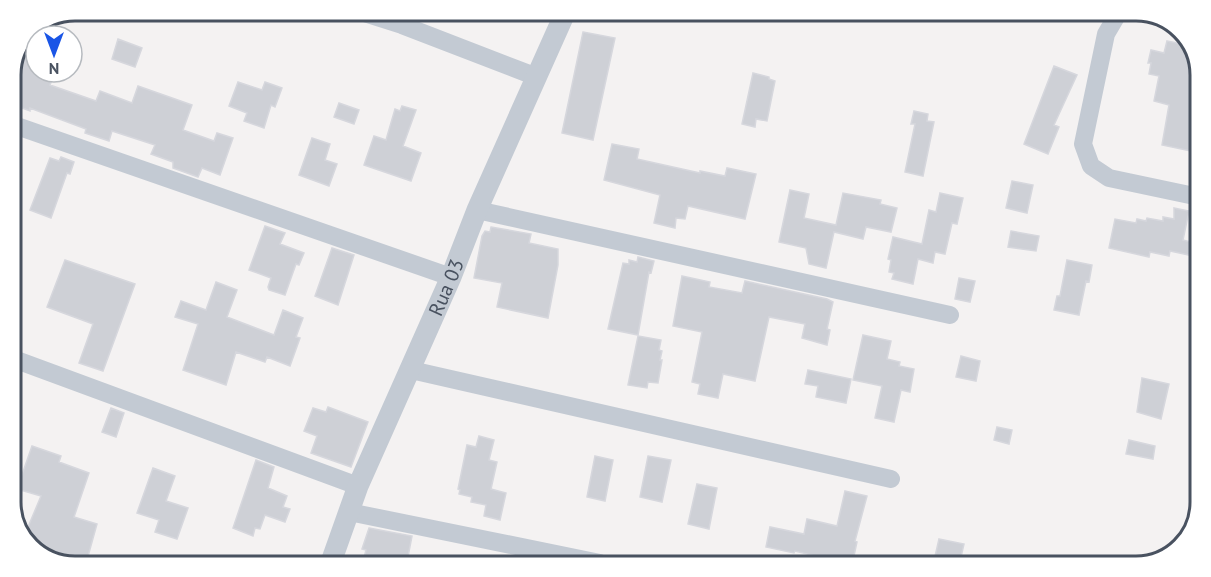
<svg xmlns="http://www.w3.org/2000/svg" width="1211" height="577" font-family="'PT Sans',sans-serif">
	<rect width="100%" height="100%" fill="#f4f2f2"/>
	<!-- building -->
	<path fill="#ced0d6" stroke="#d6d7dd" stroke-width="1.5" d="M583,32L615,38L593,140L562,133Z
		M118,39L142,48L135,67L112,59Z
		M1167,41L1192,46L1200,71L1199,150H1196V152L1162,145L1169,105L1154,101L1159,76L1149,74L1151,63H1148L1151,50L1164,53Z
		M24,57L36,61V72H55L50,85L96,101L100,91L132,103L138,86L192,105L183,130L214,141L217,133L233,138L220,175L202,168L198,177L173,168V162L151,154L155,145L112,131L109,141L85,133L86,129L30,108V111L11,104V71L14,64L21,66Z
		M1054,66L1077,75L1054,125L1059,127L1048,154L1024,144Z
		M753,73L769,77V79L775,81L767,121L756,119L755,127L742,124Z
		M238,82L262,90L265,82L282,88L275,107L271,105L264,128L244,121L247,113L229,106Z
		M339,103L359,110L354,124L334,117Z
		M402,106L416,110L403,146L421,153L411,181L364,165L374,136L386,140L395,109L400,111Z
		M914,111L928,114L927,121L934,122L923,176L905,172L915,124H911Z
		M312,138L330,144L325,160L337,164L329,186L299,175Z
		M612,144L639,149L637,159L700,173V171L725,176L727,168L756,174L745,219L688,206L685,219L676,218L675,228L654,223L660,195L604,180Z
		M61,157L74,162L70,174L67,173L51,218L30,210L50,158L59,161Z
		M1012,181L1033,185L1027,213L1006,208Z
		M790,190L809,194L804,218L836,225L843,193L881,200L880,204L897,208L891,232L866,227L863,239L834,232L826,268L809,264L806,248L779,242Z
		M940,193L963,198L957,224L952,223L945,254L935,252L933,263L918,259L913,284L892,279L894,273L889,272L891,260L888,259L893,237L922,244L929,210L936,212Z
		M1174,208L1189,211L1183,240L1198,244V257L1170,251L1169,256L1150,252L1149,257L1109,248L1115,219L1136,223L1137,219L1146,221L1147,218L1163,221V217L1174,219Z
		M265,226L285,233L280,244L304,253L299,265L296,264L285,295L269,290L268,287L271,278L249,270Z
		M491,227L531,234L529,243L558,249V265L548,318L497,307L502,283L474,278L482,236L485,231L490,232Z
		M1011,231L1039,236L1036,251L1008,247Z
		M332,248L354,255L338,305L315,296Z
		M638,257L654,261L651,273L649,272L638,335L608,329L623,263L629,264V260L637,262Z
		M65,260L135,284L103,371L79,363L93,324L47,307Z
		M1067,260L1092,265L1089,282L1086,281L1079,315L1054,310L1057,296H1060Z
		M682,276L710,282L709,287L742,293L745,281L827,299L833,302L827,329L830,330L827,345L802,338L805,324L769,317L755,381L723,374L718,398L698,394L700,384L692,382L702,332L673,326Z
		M959,278L975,281L970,302L955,299Z
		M216,282L237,290L227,317L274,335L283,310L303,318L296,337L300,338L290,366L267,357L265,362L236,352L226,385L183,370L198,324L175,317L181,301L206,310Z
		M863,335L891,341L887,359L900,362L899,366L914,369L910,392L901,390L894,422L875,418L882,386L853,380Z
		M638,336L661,340L659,350L662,351L660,360H662L658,383L648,382L647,388L628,385Z
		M961,356L980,361L976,381L956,377Z
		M808,370L851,379L846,403L816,397L818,386L805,384Z
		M1142,378L1169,384L1161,419L1137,412Z
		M328,407L368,422L351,467L311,453L317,436L304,431L313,408L326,412Z
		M111,408L124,413L116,437L102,432Z
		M997,427L1012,430L1009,444L994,440Z
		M479,436L494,440L489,460L497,462L491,489L506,493L500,520L484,516L486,505L471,502L472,497L459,494L460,490L458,489L467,445L476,447Z
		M1129,440L1155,446L1153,459L1126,454Z
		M32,446L61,456L59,462L89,473L74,517L97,524L87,560H79L46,551L44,558L23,539L41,496L17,489Z
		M595,456L613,460L605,501L587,497Z
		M648,456L671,460L662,502L640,497Z
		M256,460L274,467L268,488L287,496L283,507L290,509L285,522L265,515L260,529L255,528L253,536L233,528Z
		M153,468L175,476L166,501L188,508L177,539L155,532L159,520L137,513Z
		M697,484L717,488L709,529L688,524Z
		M845,491L867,496L855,541L857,542L852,565L795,551L794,553L766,547L770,527L804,534L807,519L837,526Z
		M369,528L412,536L407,562H363L366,550L362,549Z
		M939,539L964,544L961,557H958L956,565H933Z"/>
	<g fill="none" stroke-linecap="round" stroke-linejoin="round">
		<!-- minor -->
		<path stroke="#c3cad3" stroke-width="18" d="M361,12L402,25L537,77
			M1116,17L1106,34L1083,144L1091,166L1109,178L1199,197
			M1160,17L1166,18
			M11,124L451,277
			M477,210L950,315
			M11,358L358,486
			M411,370L891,479
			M349,512L600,563"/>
		<!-- tertiary -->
		<path stroke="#c3cad3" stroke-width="21" id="s1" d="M331,562L358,486L451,277L477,210L565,13"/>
	</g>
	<g text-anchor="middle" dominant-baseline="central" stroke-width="6" stroke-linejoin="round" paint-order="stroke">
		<!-- street labels -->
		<g font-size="20" fill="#495260" stroke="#fff">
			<text stroke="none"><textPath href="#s1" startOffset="298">Rua 03</textPath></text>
		</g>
	</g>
	<!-- crop -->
	<path d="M0 0H1211V577H0ZM75 21H1136A54 54 0 0 1 1190 75V502A54 54 0 0 1 1136 556H75A54 54 0 0 1 21 502V75A54 54 0 0 1 75 21Z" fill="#fff" fill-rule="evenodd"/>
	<path fill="none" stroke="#495260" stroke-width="3" d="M75 21H1136A54 54 0 0 1 1190 75V502A54 54 0 0 1 1136 556H75A54 54 0 0 1 21 502V75A54 54 0 0 1 75 21Z"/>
	<!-- north arrow -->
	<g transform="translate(54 54) rotate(180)"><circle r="28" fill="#ffffff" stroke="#b6babf" stroke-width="1.5"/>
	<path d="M0-4.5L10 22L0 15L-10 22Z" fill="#1a55e6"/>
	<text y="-9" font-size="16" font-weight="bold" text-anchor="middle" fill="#495260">N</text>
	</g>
</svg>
